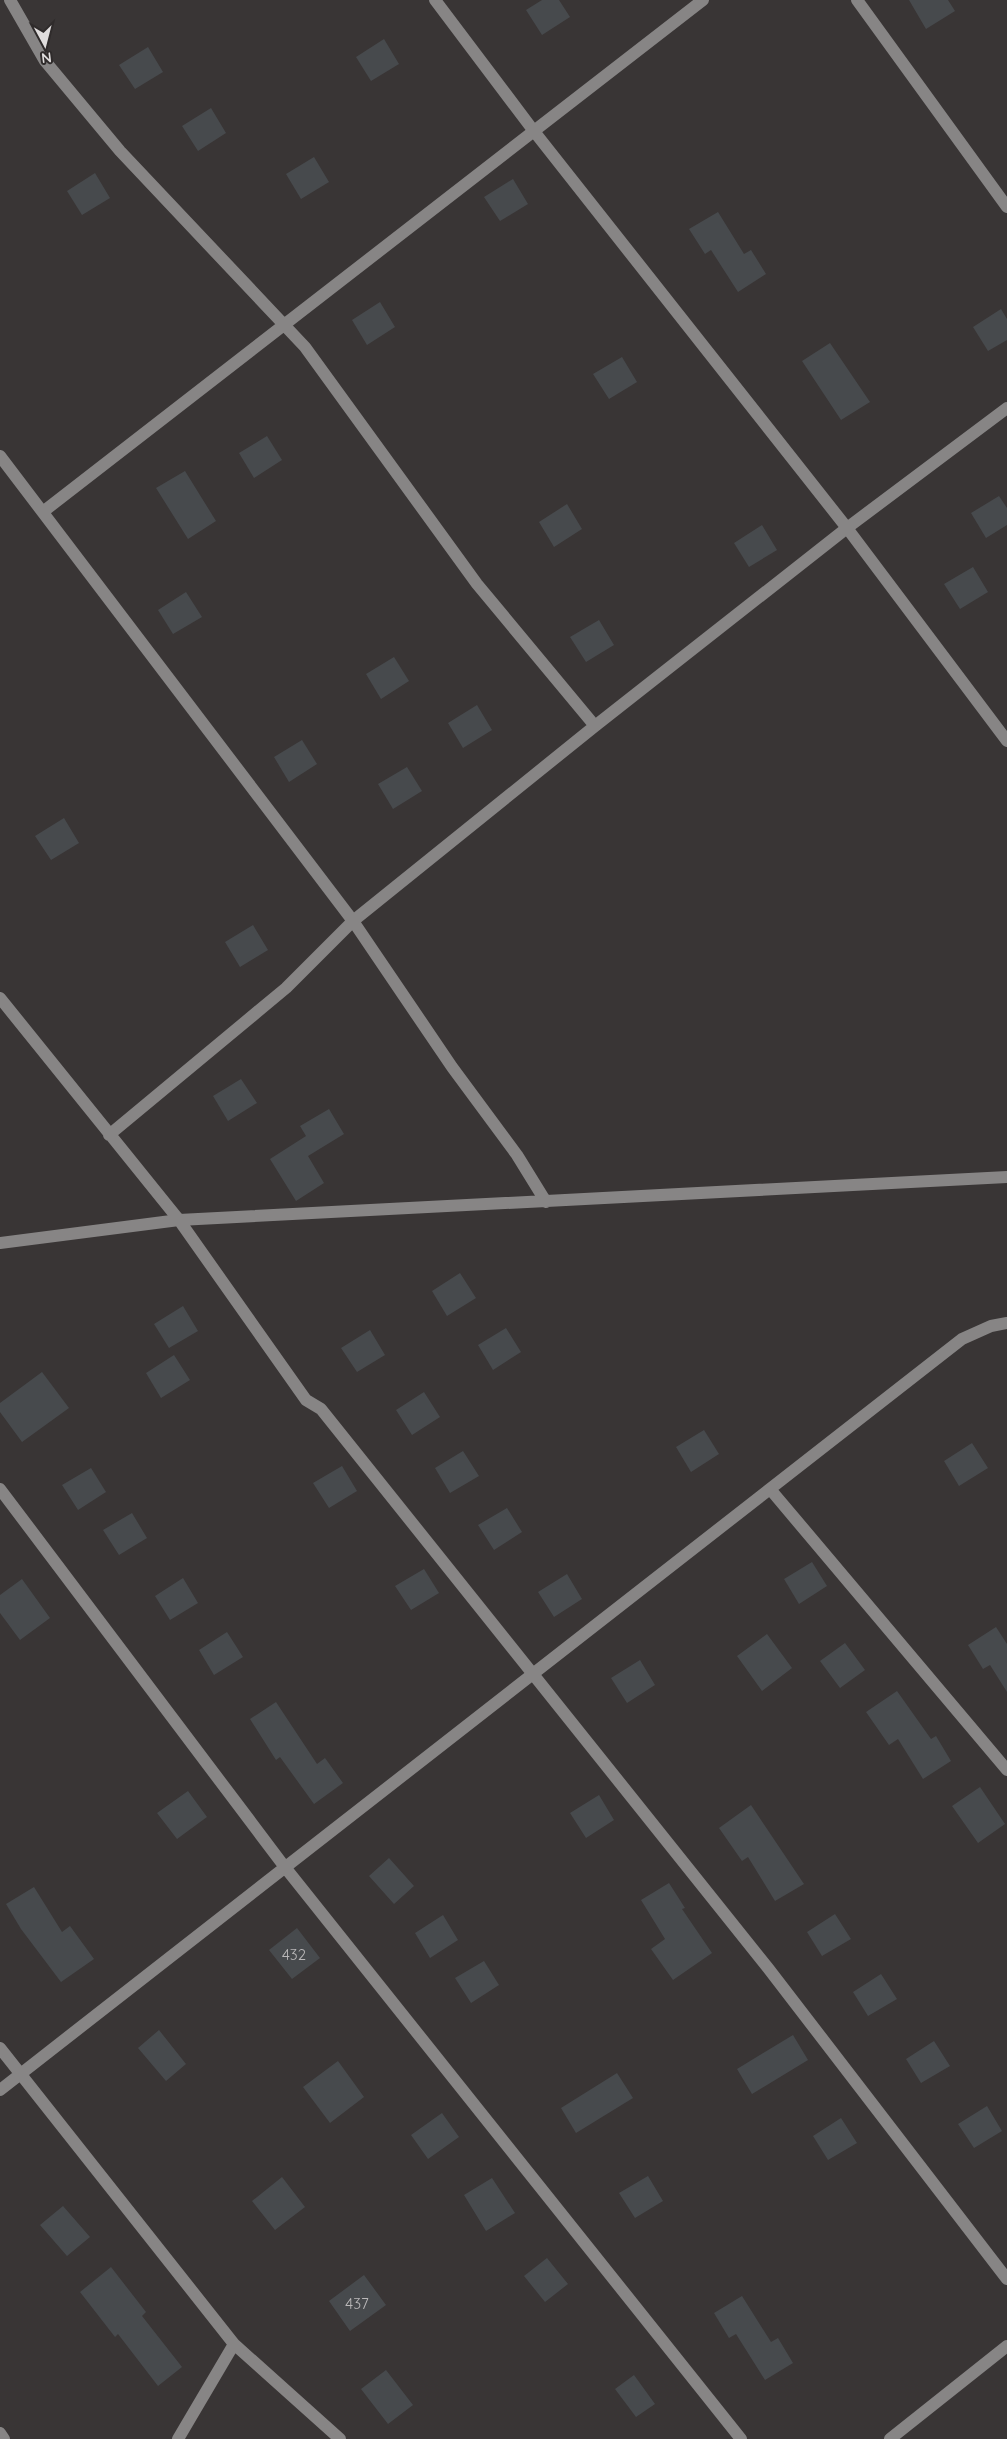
<svg xmlns="http://www.w3.org/2000/svg" width="1007" height="2439" font-family="Quicksand,sans-serif">
	<rect width="100%" height="100%" fill="#393535"/>
	<!-- building -->
	<path fill="#474a4d" d="M542,0H559L570,17L542,35L526,10Z
		M909,0H948L955,11L926,29Z
		M384,39L399,64L371,81L356,57Z
		M148,47L163,72L135,89L119,65Z
		M211,108L226,133L198,151L182,126Z
		M314,157L329,182L301,199L286,174Z
		M95,173L110,198L82,215L67,191Z
		M513,179L528,204L500,221L484,197Z
		M718,212L744,254L751,250L766,274L738,292L711,250L705,254L689,229Z
		M380,302L395,327L367,345L352,320Z
		M1001,309L1007,319V340L988,351L973,327Z
		M830,343L870,402L841,420L802,361Z
		M622,357L637,382L609,399L593,374Z
		M267,436L282,460L254,478L239,453Z
		M185,471L216,521L188,539L156,488Z
		M999,496L1007,508V525L986,538L971,513Z
		M567,504L582,529L554,547L539,522Z
		M762,525L777,550L749,567L734,543Z
		M973,567L988,592L960,609L944,584Z
		M186,592L202,617L173,634L158,610Z
		M599,620L614,645L586,662L570,637Z
		M394,657L409,681L381,699L366,674Z
		M477,705L492,730L463,748L448,723Z
		M302,740L317,764L289,782L274,757Z
		M407,767L422,791L393,809L378,784Z
		M64,818L79,843L51,860L35,836Z
		M253,925L268,950L240,967L225,942Z
		M241,1079L257,1103L228,1121L213,1096Z
		M329,1109L344,1134L308,1156L324,1183L296,1201L270,1159L306,1136L300,1126Z
		M460,1273L476,1298L447,1316L432,1291Z
		M183,1306L198,1331L169,1348L154,1324Z
		M506,1328L521,1352L493,1370L478,1345Z
		M370,1330L385,1355L357,1372L341,1348Z
		M174,1355L190,1380L161,1398L146,1373Z
		M42,1372L69,1408L22,1442L0,1412V1403Z
		M424,1392L440,1417L412,1435L396,1410Z
		M704,1430L719,1454L691,1472L676,1447Z
		M972,1443L988,1468L959,1486L944,1461Z
		M463,1451L479,1476L450,1493L435,1468Z
		M342,1466L357,1491L329,1508L313,1483Z
		M91,1468L106,1492L78,1510L62,1485Z
		M507,1508L522,1532L494,1550L478,1525Z
		M132,1513L147,1538L119,1555L103,1530Z
		M812,1562L827,1586L799,1604L784,1579Z
		M424,1569L439,1593L411,1610L395,1586Z
		M567,1574L582,1599L554,1617L538,1592Z
		M183,1578L198,1603L170,1620L155,1596Z
		M22,1579L50,1618L20,1640L0,1613V1595Z
		M996,1627L1007,1644V1692L990,1665L983,1669L968,1645Z
		M227,1632L243,1657L214,1675L199,1650Z
		M767,1634L792,1668L762,1691L737,1656Z
		M845,1643L865,1670L840,1688L820,1661Z
		M640,1660L655,1685L627,1703L611,1678Z
		M897,1691L931,1739L936,1736L951,1761L923,1779L898,1739L889,1745L866,1712Z
		M276,1702L317,1764L325,1758L343,1783L314,1804L280,1757L276,1760L250,1719Z
		M980,1787L1005,1824L978,1843L952,1806Z
		M188,1791L207,1817L177,1839L157,1813Z
		M599,1795L614,1820L586,1838L570,1813Z
		M751,1805L804,1884L775,1901L748,1857L742,1861L719,1828Z
		M389,1858L414,1886L394,1904L369,1876Z
		M669,1883L685,1908L682,1909L712,1953L673,1980L651,1949L665,1939L641,1900Z
		M34,1887L62,1932L70,1926L94,1959L61,1982L21,1929L6,1904Z
		M835,1914L851,1939L822,1956L807,1932Z
		M443,1915L458,1940L430,1958L415,1933Z
		M297,1928L320,1958L292,1979L269,1950Z
		M484,1961L499,1985L471,2003L455,1978Z
		M881,1974L897,1999L868,2016L853,1992Z
		M159,2030L186,2064L166,2081L138,2048Z
		M793,2035L808,2060L752,2094L737,2069Z
		M934,2041L950,2066L921,2083L906,2059Z
		M338,2061L364,2097L330,2123L303,2087Z
		M617,2073L633,2098L576,2133L561,2108Z
		M987,2106L1002,2131L974,2148L958,2124Z
		M442,2113L459,2137L428,2159L411,2135Z
		M841,2118L857,2143L828,2160L813,2136Z
		M648,2176L663,2201L635,2218L619,2193Z
		M282,2177L305,2207L275,2230L252,2201Z
		M492,2178L515,2213L486,2231L464,2195Z
		M63,2206L90,2237L67,2256L40,2225Z
		M547,2258L568,2284L545,2302L524,2276Z
		M111,2267L146,2312L142,2316L182,2367L158,2386L118,2334L115,2337L80,2292Z
		M364,2275L386,2305L350,2331L329,2301Z
		M742,2296L771,2342L778,2338L793,2363L765,2380L736,2334L729,2338L714,2313Z
		M386,2370L413,2405L388,2424L361,2389Z
		M634,2375L655,2404L636,2417L615,2389Z"/>
	<g fill="none" stroke-linecap="round" stroke-linejoin="round">
		<!-- minor -->
		<path stroke="#878585" stroke-width="12" d="M10,0L45,61L120,151L305,347L477,584L595,726
			M435,0L533,130L847,528L1007,741
			M857,0L1007,207
			M0,456L353,921L452,1067L517,1155L546,1202
			M44,511L703,0
			M0,998L179,1220L306,1400L321,1409L768,1968L1007,2279
			M109,1135L286,988L353,921L595,726L847,528L1007,408
			M0,1243L179,1220L1007,1177
			M0,1489L284,1866L741,2439
			M770,1489L1007,1770
			M0,2048L234,2344L340,2439
			M0,2090L962,1339L991,1326L1007,1323
			M0,2433L4,2439
			M178,2439L234,2344
			M890,2439L1007,2346"/>
	</g>
	<g text-anchor="middle" dominant-baseline="central" stroke-width="4" stroke-linejoin="round" paint-order="stroke">
		<!-- number labels -->
		<g font-size="15" fill="#bab8b9">
			<text x="294" y="1954">432</text>
			<text x="357" y="2303">437</text>
		</g>
	</g>
	<!-- north arrow -->
	<g transform="translate(45 45) rotate(173)" stroke="#2f2b2b" stroke-width="4" paint-order="stroke">
	<path d="M0-4L9 19L0 12L-9 19Z" fill="#e0dddd"/>
	<text y="-8" font-size="14" font-weight="bold" text-anchor="middle" fill="#e0dddd">N</text>
	</g>
</svg>
